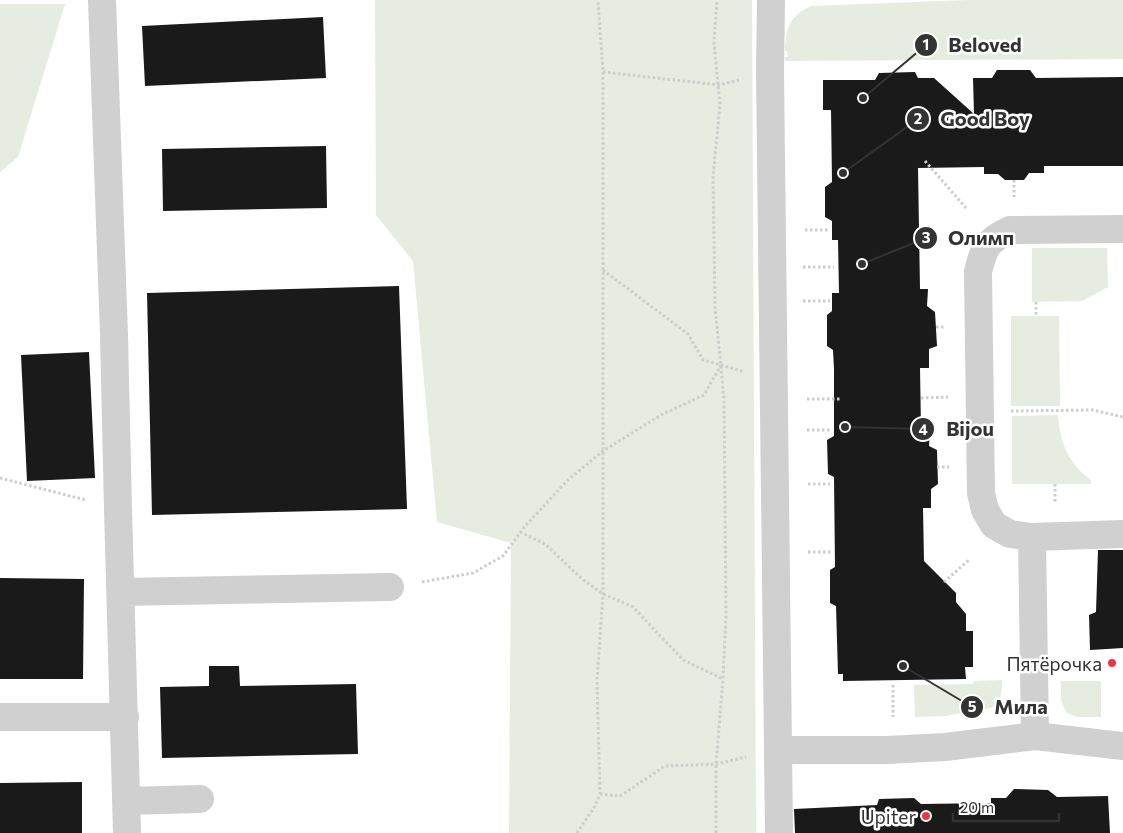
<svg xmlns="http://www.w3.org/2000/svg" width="1123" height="833" font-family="Commissioner,sans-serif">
	<rect width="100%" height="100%" fill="#fff"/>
	<!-- green -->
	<path fill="#e6ecdf" d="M375,0H752L756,833H509L511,543L437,522L413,261L376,215Z
		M968,0H1123V59L785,61V57H788L787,51H785C786,27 789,17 811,6Z
		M0,4H65L18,157L0,172Z
		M1032,248H1107L1108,287L1082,301L1032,302Z
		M1011,316H1059L1060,406H1011Z
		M1058,415C1060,442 1068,464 1091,480V484H1012V416Z
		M1002,680C1002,692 1002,702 991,708L945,716L915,717L914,685L973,684L974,681Z
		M1061,681H1101V717H1077L1067,713L1061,701Z"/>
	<!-- building -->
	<path fill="#1a1a1a" d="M323,17L326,78L145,86L142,26Z
		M997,70H1030L1036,78L1123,77V166H1044V173H1029L1024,180H1005L998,174H984V167L918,168L920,289H928L927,306L935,312L937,346L929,349V368H920L921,428H930L929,446L937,450L938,484L931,489V508H923L924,561L956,593V602L966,614V631H973V667H965L966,679L843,681V674H838L836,606L830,603V570L835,567L834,477L828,474L827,440L834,436V369L833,350L827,346V315L832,311V293H839L838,240H832V221L825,217V187L832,182L831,110H823V80H875L879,73L915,72L918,78H934L974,114L973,78H992Z
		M326,146L327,208L163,211L162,149Z
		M399,286L407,509L152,515L147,293Z
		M89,352L95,478L27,481L21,355Z
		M1098,550H1123V648L1090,650L1089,615L1096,612Z
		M0,578L84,579L83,679H0Z
		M209,666H239L240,686L356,684L358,754L162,758L160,687L209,686Z
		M82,782V833H0V783Z
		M1014,789L1048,790L1057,797L1108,796L1110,833H795L794,809L877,805L879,799L914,798L921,804L991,803V798H1006Z"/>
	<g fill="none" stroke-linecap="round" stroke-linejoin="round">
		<!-- path -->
		<path stroke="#cdcdcd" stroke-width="3" stroke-dasharray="2.5 2.5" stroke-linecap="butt" d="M603,72L719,85L739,80
			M925,161L966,208
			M1014,180V197
			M805,230H830
			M803,267H834
			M603,270L688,334L703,360L742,371
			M803,301H830
			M1036,302V316
			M936,327H946
			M921,398L948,397
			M807,399H840
			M1011,411L1093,410L1123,417
			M807,430H832
			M937,467H949
			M0,478L86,500
			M808,484H830
			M1055,484V503
			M520,532L545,544L581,578L603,594L633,607L683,660L723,679
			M808,552H832
			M422,582L473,573L503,556L526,525L568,480L603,451L661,415L704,395L721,365
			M944,582L970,559
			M893,685V717
			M600,794L620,796L665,766L716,764L746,757
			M577,833L595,806L600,794L597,681L603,594V72L598,0
			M716,833V764L723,679L726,615L724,400L715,306L713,176L720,105L714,42L717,0"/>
		<!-- minor -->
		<path stroke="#d0d0d0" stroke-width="28" d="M102,0L114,335L118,509L127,833
			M771,0L770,72L779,833
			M1123,229L1010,230C986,241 984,248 978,272L981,493L985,510L994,525L1010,534L1032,537L1123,534
			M1032,537L1035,736
			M121,592L390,587
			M0,717H125
			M779,750H887L945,747L1035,736L1123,746
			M127,801L200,799"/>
	</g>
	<!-- markers -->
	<g fill="#e63946" stroke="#fff" stroke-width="2">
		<circle cx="1112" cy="663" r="5"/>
		<circle cx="926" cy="816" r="5"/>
	</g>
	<g text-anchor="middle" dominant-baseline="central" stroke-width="5" stroke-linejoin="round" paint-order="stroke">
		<!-- poi labels -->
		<g font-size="19" fill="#333" stroke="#fff" text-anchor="end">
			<text x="1102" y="663">Пятёрочка</text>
			<text x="916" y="816">Upiter</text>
		</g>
	</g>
	<!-- callouts -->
	<path fill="none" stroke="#333" stroke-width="2" d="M863 98L926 45M843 173L918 119M862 264L926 238M845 427L923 429M903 666L972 707"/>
	<g fill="#333" stroke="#fff" stroke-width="2">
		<circle cx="863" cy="98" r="5"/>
		<circle cx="843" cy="173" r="5"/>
		<circle cx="862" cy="264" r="5"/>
		<circle cx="845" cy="427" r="5"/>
		<circle cx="903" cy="666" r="5"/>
		<circle cx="926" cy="45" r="12"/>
		<circle cx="918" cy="119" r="12"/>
		<circle cx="926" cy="238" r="12"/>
		<circle cx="923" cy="429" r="12"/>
		<circle cx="972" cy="707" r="12"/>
	</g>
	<g font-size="15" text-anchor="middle" font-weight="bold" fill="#fff">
		<text x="926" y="50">1</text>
		<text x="918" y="124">2</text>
		<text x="926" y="243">3</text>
		<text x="923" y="435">4</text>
		<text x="972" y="712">5</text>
	</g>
	<g font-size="20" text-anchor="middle" font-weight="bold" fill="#333" stroke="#fff" stroke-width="5" stroke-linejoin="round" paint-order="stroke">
		<text x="985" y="52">Beloved</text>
		<text x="985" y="126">Good Boy</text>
		<text x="981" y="245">Олимп</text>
		<text x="970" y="436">Bijou</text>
		<text x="1021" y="714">Мила</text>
	</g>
	<!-- scale -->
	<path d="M953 813v8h106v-8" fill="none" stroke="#333333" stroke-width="2.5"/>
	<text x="960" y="813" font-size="15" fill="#333333" stroke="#ffffff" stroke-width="4" paint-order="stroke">20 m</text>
</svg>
